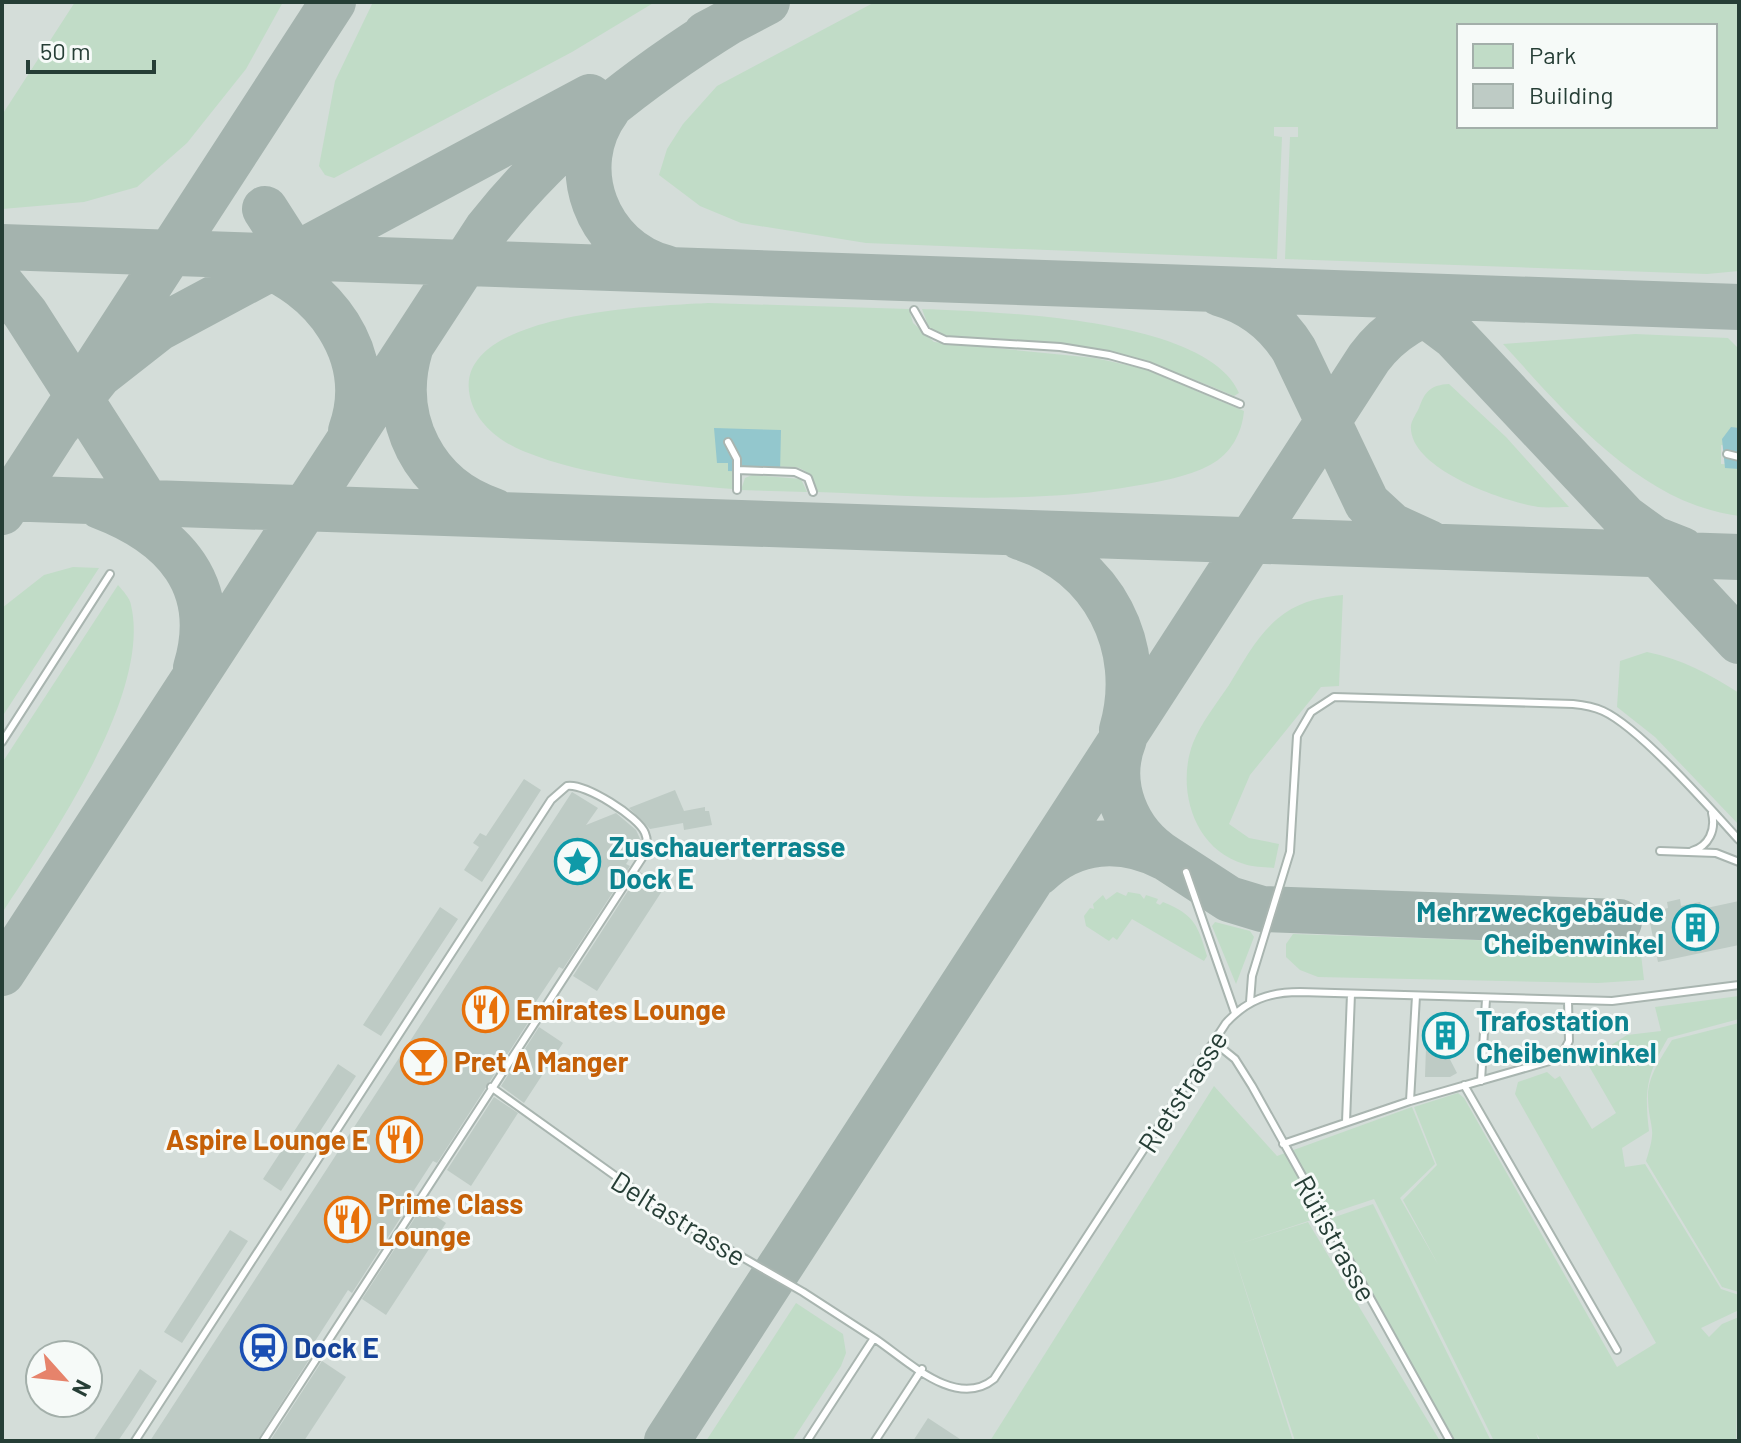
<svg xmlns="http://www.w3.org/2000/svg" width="1741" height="1443" font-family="Barlow,sans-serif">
	<rect width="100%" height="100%" fill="#e6edea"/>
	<!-- built -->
	<path fill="#d4ddd9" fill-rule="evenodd" d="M2,2H1739V1441H2ZM1459,26H1715V126H1459ZM40,1355H88V1403H40Z"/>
	<!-- green -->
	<path fill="#c1dcc7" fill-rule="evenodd" d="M75,2H283L246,69L187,143L137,187L84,202L2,209V115Z
		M373,2H655L572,52L334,178L325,175L319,166L335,81Z
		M875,2H1739V271L1707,274L1285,259L1290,137H1298V127H1274V136L1282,137L1277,259L866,243L741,223L700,206L659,175L667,149L683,124L717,86ZM1459,26H1715V126H1459Z
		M708,303L909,309L913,323L934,342L1095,358L1145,369L1244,411C1242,433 1231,454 1210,465C1188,477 1158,482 1134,486C1029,505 922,496 817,492C813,478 809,470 795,467L733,465V489C662,483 590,478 523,451C499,441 476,423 470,397C450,311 658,306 708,303Z
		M922,309C994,312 1207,317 1239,393L1234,396C1174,370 1116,351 1051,343C1014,338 977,339 941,335L929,328Z
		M1635,334L1728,338L1739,349V448L1721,445V464L1739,465V516C1640,503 1567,414 1503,344Z
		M1449,384L1506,437L1569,507C1559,507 1548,508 1538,507C1505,502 1407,469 1411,425C1412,420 1417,412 1419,408C1425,391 1431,385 1449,384Z
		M752,475L801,479L807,492L741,490L745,478Z
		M73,567L99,568L2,717V608L44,575Z
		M118,585C123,591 130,598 131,605C152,694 49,841 2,913V763Z
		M1343,595L1339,686L1321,687L1250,775L1229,824L1249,838L1279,844L1274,868C1265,867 1253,867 1244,864C1193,849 1176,788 1193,743C1201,723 1217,703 1229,685C1245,659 1259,631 1285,613C1303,601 1321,597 1343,595Z
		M1647,652C1682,659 1709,674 1739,693V825L1655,737L1617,707L1620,661Z
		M1117,892L1126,896L1128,892L1140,894L1144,899L1146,895L1158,899L1156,903L1160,905L1163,902C1193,914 1198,924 1207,956L1204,961L1132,919L1117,940L1113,937L1109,941L1086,926L1084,916L1090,908L1094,909L1093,904L1103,895L1106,900Z
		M1215,922L1250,931L1254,937L1236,984L1212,926Z
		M1293,934L1629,945L1641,954L1644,980L1598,983L1318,977L1300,970L1286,957V944Z
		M1739,996V1019L1668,1038C1647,1074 1644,1090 1649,1131L1622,1148L1625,1167L1645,1164L1721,1289L1739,1295V1310L1701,1328L1709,1337L1722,1324L1739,1317L1736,1441H1541L1536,1433L1539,1441H1494L1374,1199L1239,1244L1308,1222L1440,1441H1295L1231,1245L1293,1441H990L1214,1086L1277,1156L1412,1107L1435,1164L1400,1198L1439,1266L1403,1200L1437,1165L1414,1107L1458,1093L1464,1098L1617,1367L1656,1343L1515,1094L1518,1082L1547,1072L1555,1079L1560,1076L1592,1129L1616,1113L1586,1061L1627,1035L1661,1031L1655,1007Z
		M1739,1023V1292L1722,1287L1646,1161C1658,1124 1649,1131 1648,1098C1647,1077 1662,1057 1672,1040Z
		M1373,1204L1491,1441H1454L1329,1219Z
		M796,1303L843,1334L846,1353L841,1366L792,1441H706Z"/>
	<!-- water -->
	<path fill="#93c7cd" d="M1731,427L1739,428V469L1725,468L1722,439Z
		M714,428L781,430L780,473L728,471V463H717Z"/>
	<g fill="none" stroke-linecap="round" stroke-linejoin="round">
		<!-- taxiway -->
		<path stroke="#a4b3ae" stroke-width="46" d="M706,34L767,2
			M608,109C565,167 597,250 666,268
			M265,209L308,276
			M2,247L1739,307
			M252,260C323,283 378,355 351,431
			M2,285L25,313L159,522
			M1219,293C1251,302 1277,322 1294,350L1367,503L1392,526L1429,543
			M1403,303L1426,315L1454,336L1625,518L1654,539L1682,550
			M410,349C389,419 424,488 494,511
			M55,430L99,375L159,328L590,97
			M2,498L1739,557
			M100,506C174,534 221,585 196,668
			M2,512L333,2
			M1020,537C1103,563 1146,647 1122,730
			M1648,543L1739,641
			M1166,858L1229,899L1262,909L1619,922
			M1038,873C1074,838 1122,835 1166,858C1126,833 1106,784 1124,739
			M2,973L487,229C556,142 638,78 732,20
			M667,1441L1369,358C1391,328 1421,312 1457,303"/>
	</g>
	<!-- building -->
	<path fill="#becbc5" d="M524,779L541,790L482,882L464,870L479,847L473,843L480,833L486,836Z
		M675,790L684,811L705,807V811H709L712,825L684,830L683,823L650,829L629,808Z
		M572,792L598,808L586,825L616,813L636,830L641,841L626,864L630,866L563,969L559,967L525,1018L529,1021L437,1163L433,1161L409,1198L412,1200L352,1293L348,1290L308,1352L312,1355L257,1441H150Z
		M640,872L664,888L597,991L573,976Z
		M1680,899L1681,906L1700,902L1702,909L1739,901V945L1658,962L1648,913L1668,908L1667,902Z
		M440,907L458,919L381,1036L363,1025Z
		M1427,1018L1431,1026L1463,1027V1047L1443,1046L1457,1073L1450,1077H1425Z
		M539,1027L563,1043L524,1103L501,1086Z
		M338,1064L356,1076L281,1191L263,1179Z
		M494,1097L518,1113L471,1186L447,1170Z
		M422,1207L446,1223L386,1315L362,1299Z
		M230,1230L248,1241L182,1343L164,1332Z
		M322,1361L346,1377L304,1441H270Z
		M140,1369L157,1381L131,1422L118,1441H93Z
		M928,1418L963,1441H913Z"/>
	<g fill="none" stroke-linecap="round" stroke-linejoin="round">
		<defs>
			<path id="lane" d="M914,310L926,331L945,340L1060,347L1109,355L1149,366L1240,404
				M728,442L737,459V490
				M1727,454L1739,457
				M737,470L795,472L808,478L813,492
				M2,742L110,574
				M1660,851L1716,853L1739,862
				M1692,851C1709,846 1716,830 1712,813
				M1186,872L1235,1013
				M1250,1002L1252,976L1290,852L1297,736L1311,712L1334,697L1573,704C1583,705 1594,707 1603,711C1640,728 1710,808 1739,840
				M1214,1042L1235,1059L1252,1086L1450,1441
				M1481,1081L1486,999
				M1464,1085L1617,1350
				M491,1087L674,1218L803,1292L874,1338
				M1410,1101L1416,996
				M1346,1122L1351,994
				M1283,1144L1410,1101L1560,1058L1569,1041L1568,1001
				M135,1441L551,800L567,786C585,783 639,817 645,833C649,843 646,849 642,858L263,1441
				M807,1441L874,1338C907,1360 956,1410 994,1379L1226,1023C1247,1000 1269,992 1300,992L1612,1001L1739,985
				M875,1441L922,1369"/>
		</defs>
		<!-- lane casing -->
		<use href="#lane" stroke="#a9b5b0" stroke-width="10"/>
		<!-- lane -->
		<use href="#lane" stroke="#fff" stroke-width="6"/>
	</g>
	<!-- icons -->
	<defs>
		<symbol id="sight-ring" viewBox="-11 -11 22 22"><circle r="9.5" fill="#f6faf8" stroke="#0f9aa8" stroke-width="1.5"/><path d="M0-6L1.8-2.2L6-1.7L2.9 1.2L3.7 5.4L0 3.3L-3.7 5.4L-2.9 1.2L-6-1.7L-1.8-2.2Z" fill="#0f9aa8"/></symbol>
		<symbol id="building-ring" viewBox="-11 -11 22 22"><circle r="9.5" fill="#f6faf8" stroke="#0f9aa8" stroke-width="1.5"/><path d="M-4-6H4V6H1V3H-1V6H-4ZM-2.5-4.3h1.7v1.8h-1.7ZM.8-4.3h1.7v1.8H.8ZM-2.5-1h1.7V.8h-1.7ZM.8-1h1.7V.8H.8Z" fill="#0f9aa8"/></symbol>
		<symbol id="restaurant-ring" viewBox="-11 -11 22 22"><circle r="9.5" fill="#f6faf8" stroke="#e8710a" stroke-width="1.5"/><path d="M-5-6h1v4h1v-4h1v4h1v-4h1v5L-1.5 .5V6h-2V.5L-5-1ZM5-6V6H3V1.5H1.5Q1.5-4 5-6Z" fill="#e8710a"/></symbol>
		<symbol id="bar-ring" viewBox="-11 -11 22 22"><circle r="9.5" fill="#f6faf8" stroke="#e8710a" stroke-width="1.5"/><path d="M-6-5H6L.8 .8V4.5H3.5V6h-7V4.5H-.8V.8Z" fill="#e8710a"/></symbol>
		<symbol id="station-ring" viewBox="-11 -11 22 22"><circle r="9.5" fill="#f6faf8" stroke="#1a4fb4" stroke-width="1.5"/><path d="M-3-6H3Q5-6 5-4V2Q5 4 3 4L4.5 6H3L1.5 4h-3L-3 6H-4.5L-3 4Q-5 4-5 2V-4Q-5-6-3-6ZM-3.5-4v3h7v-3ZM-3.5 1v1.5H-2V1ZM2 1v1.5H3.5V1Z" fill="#1a4fb4"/></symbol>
	</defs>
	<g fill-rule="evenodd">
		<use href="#sight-ring" x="552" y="836" width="51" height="51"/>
		<use href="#building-ring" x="1670" y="902" width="51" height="51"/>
		<use href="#restaurant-ring" x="460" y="984" width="51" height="51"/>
		<use href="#building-ring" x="1420" y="1010" width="51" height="51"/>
		<use href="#bar-ring" x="398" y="1036" width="51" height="51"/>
		<use href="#restaurant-ring" x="374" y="1114" width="51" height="51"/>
		<use href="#restaurant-ring" x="322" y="1194" width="51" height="51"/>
		<use href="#station-ring" x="238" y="1322" width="51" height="51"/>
	</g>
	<g text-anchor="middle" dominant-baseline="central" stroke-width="6" stroke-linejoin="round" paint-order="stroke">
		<!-- culture labels -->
		<g font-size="28" font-weight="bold" fill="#0d838f" stroke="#f6faf8" text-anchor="start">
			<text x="609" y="846">Zuschauerterrasse<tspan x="609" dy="32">Dock E</tspan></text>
			<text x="1664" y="911" text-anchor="end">Mehrzweckgebäude<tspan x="1664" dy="32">Cheibenwinkel</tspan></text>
			<text x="1476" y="1020">Trafostation<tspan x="1476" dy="32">Cheibenwinkel</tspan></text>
		</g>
		<!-- food labels -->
		<g font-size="28" font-weight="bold" fill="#c56008" stroke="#f6faf8" text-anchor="start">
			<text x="516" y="1009">Emirates Lounge</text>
			<text x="454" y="1061">Pret A Manger</text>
			<text x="368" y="1139" text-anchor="end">Aspire Lounge E</text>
			<text x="378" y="1203">Prime Class<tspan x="378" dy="32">Lounge</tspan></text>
		</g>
		<!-- street labels -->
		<g font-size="28" fill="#263e36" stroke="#f6faf8">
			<text transform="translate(1182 1091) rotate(-57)">Rietstrasse</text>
			<text transform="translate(679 1218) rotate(32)">Deltastrasse</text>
			<text transform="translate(1336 1238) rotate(61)">Rütistrasse</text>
		</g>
		<!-- transit labels -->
		<g font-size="28" font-weight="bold" fill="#164399" stroke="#f6faf8" text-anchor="start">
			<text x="294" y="1347">Dock E</text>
		</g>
	</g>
	<!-- border -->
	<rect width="1741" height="1443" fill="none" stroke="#263e36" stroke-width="8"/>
	<!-- legend -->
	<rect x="1457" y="24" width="260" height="104" fill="#f6faf8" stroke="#a3afaa" stroke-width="2"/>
	<rect x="1473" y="44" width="40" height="24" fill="#c1dcc7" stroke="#a3afaa" stroke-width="2"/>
	<text x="1529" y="64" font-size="24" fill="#263e36">Park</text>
	<rect x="1473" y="84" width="40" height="24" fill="#becbc5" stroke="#a3afaa" stroke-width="2"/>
	<text x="1529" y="104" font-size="24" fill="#263e36">Building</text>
	<!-- north arrow -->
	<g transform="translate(64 1379) rotate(117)"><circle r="38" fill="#f6faf8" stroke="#a3afaa" stroke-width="2"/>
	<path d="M0-6L14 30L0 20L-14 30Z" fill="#e6836b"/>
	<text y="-12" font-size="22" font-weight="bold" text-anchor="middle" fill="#263e36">N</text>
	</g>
	<!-- scale -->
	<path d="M28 60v12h126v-12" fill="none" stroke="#263e36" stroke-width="4"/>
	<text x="40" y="60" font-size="24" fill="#263e36" stroke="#f6faf8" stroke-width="6" paint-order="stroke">50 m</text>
</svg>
